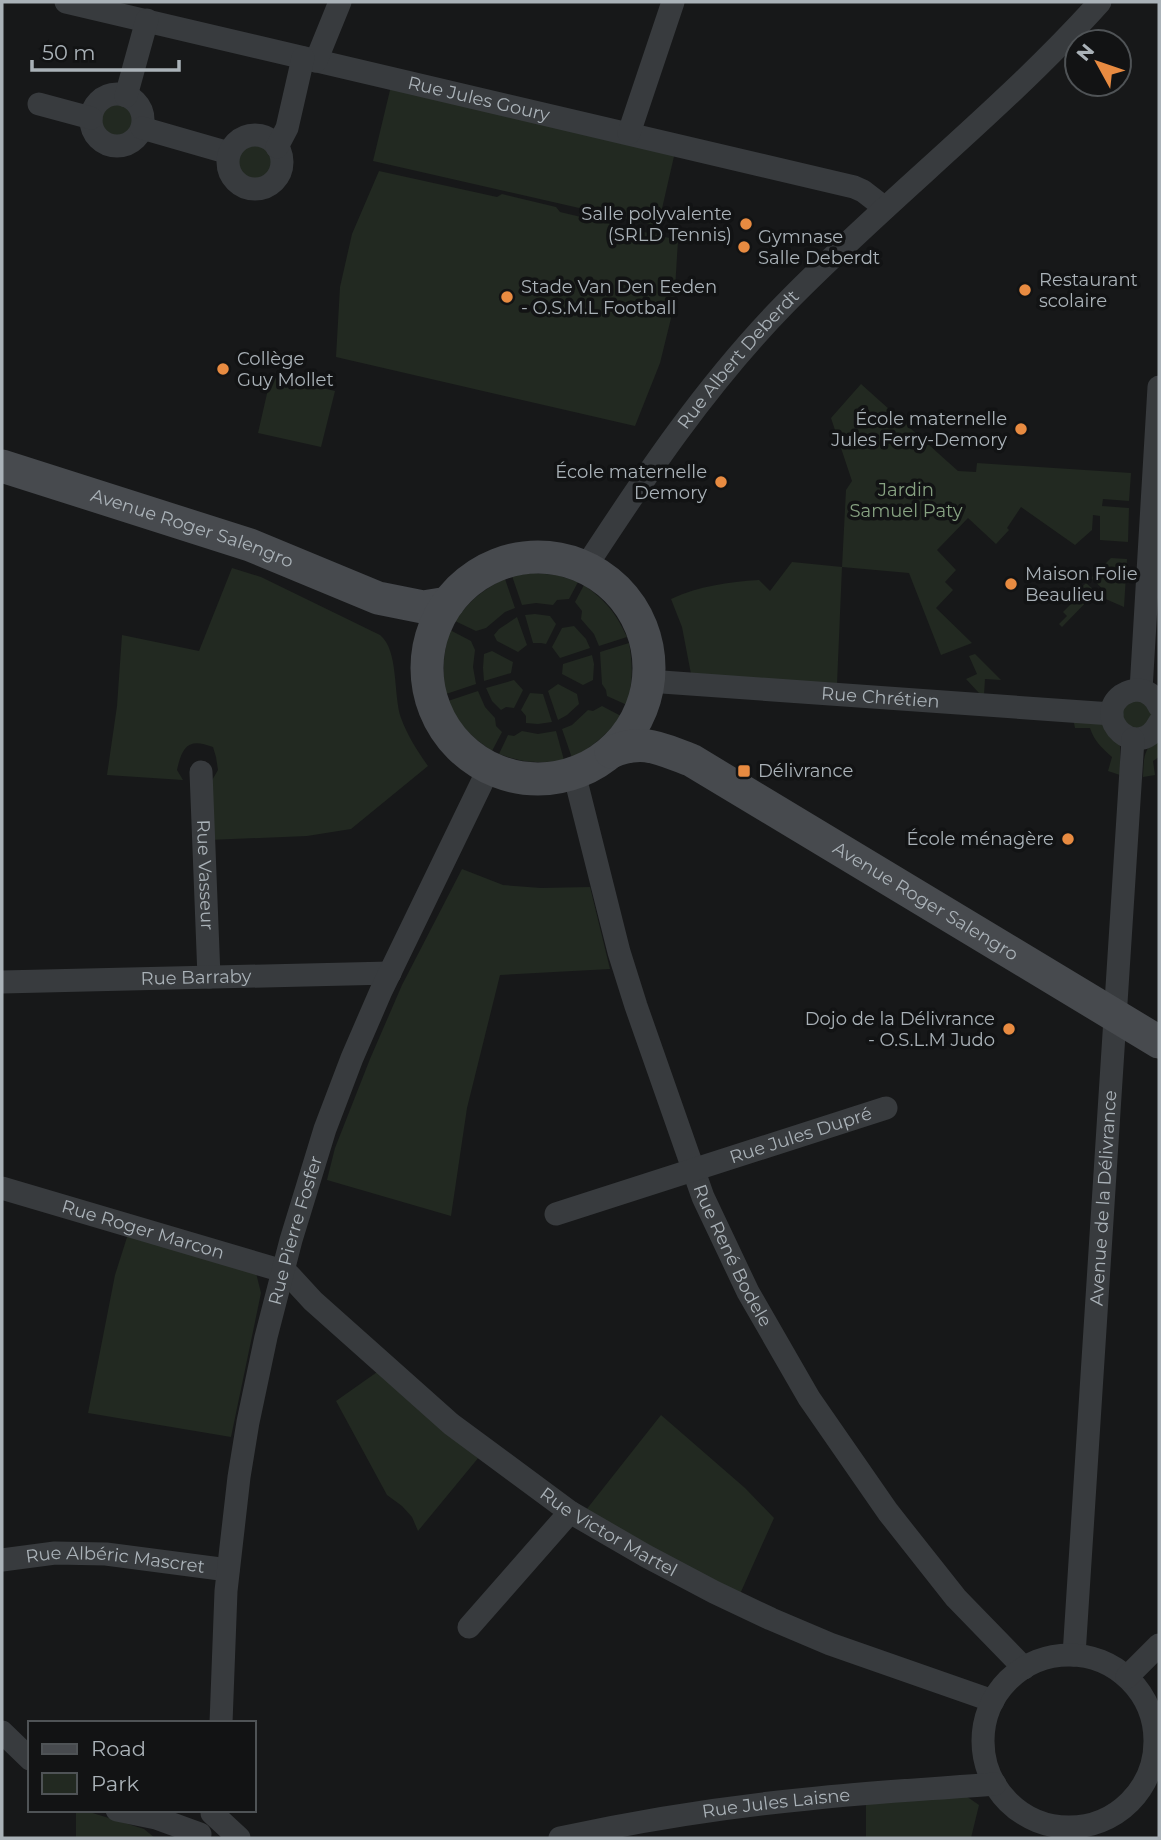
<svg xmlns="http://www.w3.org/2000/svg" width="1161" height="1840" font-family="Montserrat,sans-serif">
	<rect width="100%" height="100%" fill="#171819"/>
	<!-- green -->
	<path fill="#222921" d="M391,86L675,152L658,226L373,161Z
		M99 119a17 17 0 1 1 34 0a17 17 0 1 1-34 0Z
		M238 163a18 18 0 1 1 36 0a18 18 0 1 1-36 0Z
		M379,171L497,197L502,194L556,207L560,212L678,240L674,306L660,363L635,426L336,357L340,287L352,234Z
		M271,376L335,391L321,447L258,433Z
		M861,384L958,471L976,472L977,463L1131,473L1129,501L1103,499L1102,506L1129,508L1128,542L1100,540V516L1093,515L1092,530L1075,545L1021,507L1007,528L1009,530L996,544L968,518L937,550L956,570L945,582L953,590L936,608L972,643L941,655L909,573L842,567L837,684L691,674L682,627L671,599C699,586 728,582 759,580L770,591L792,562L842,567L846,490L852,481L831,418Z
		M1111,558L1127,559L1124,607L1101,597L1106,592L1091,578Z
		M232,568L261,577L380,635C399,650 393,695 401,718C407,735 418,752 428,766L351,829L307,836L208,840L211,782L218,770L216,757L213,747C188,737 182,747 177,770L183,780L107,775L117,706L122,635L199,651Z
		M533,573L557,575L578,582L569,599L557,600L553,605L536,603L522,605L512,576Z
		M505,579L515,608L505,612L486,628L476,631L455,621C469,601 483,589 505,579Z
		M1086,583L1096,592L1062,627L1059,624L1067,616L1063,612L1085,590L1082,587Z
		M584,585C606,601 616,613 627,637L599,646L594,634L581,619L582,611L575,602Z
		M535,614L550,616L556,624L546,644L541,643H533L525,615Z
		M517,617L527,645L518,652L497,641L494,635L499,629Z
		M574,626L586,639L590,648L560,658L552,647L562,628Z
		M450,630L471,641L475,650L473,667L476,684L446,694C442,670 443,654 450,630Z
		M629,643C633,666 633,682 627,705L607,696L606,690L602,684L600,652Z
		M492,651L513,662L511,673L484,681L483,668L484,654Z
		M975,654L1001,680L985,679L984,695L979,693L966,679L977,674L969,656Z
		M592,655L594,664L593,680L583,685L562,674L563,664Z
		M514,680L523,690L514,708L506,707L501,710L492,701L486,688Z
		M558,684L577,694L579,704L567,715L558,720L548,691Z
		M478,691L485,707L495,718L496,726L502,732L492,751C469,735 460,726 448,701Z
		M530,693L543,694L552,722L538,724L526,723V716L521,710Z
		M1140,698L1153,714L1150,725L1129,730L1119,712L1121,706Z
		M602,706L621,716C607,735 592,747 572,758L562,729L572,725L588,710L593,711Z
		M1073,718L1103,722L1120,746V775L1108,771L1112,757C1102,748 1094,741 1090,728H1075Z
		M522,731L538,734L556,731L564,760C538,764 524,763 499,754L508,735L514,736Z
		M1159,736V757L1153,761L1155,775L1143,777C1144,756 1143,750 1159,736Z
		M462,869L503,885L541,888L590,887L610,969L500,975L467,1108L451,1216L327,1180L335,1148L370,1059L402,985Z
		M129,1231L255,1269L261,1293L231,1437L88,1413L115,1275Z
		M380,1370L479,1457L418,1531L412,1517L402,1506L387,1495L336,1401Z
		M661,1415L745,1488L774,1518L740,1594L693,1571L586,1510Z
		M966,1796L979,1805L971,1838H866V1801Z
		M76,1810H83L144,1829L155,1838H76Z"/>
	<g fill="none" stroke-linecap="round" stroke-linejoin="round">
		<!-- street -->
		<g stroke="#383b3e" stroke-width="23">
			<path id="s1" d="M66,2L854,187L863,191L885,208"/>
			<path d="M316,61L340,2"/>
			<circle cx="117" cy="120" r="26"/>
			<path d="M126,96L147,20"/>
			<path d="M39,104L91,118"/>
			<path d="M142,128L229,153"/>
			<path d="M629,133L673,2"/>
			<circle cx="255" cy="162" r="27"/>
			<path d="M277,147L287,128L303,58"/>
			<path id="s2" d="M585,568C645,476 706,385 783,306C885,201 1002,111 1100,2"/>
			<path id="s3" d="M648,681L1112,714"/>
			<path d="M1141,690L1159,387"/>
			<path d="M1159,706C1155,697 1148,691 1138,690C1132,690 1127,692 1122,695C1091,718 1138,763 1159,723"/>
			<path id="s4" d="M201,772L209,977"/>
			<path id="s5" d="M574,773L619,952L636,1006L703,1197L748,1292L809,1398L888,1512L956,1598L1024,1668"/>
			<path id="s6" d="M2,982L390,973"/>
			<path id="s7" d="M2,1188L283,1271L289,1275L313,1301L451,1424L570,1512L646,1556L714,1592L771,1619L830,1644L993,1701"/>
			<path id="s8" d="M556,1214L886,1108"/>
			<path id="s9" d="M2,1560L55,1553L106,1554L228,1570"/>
			<path d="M469,1627L570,1512"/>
			<path id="s10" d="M1074,1655L1133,739"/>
			<circle cx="1069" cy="1741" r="86"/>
			<path d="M1127,1677L1159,1645"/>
			<path id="s11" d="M221,1723L226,1591L239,1477L248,1422L266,1337L291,1240L325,1129L352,1058L381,991L489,768"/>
			<path d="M2,1732L30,1759"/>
			<path d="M117,1810L156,1818L200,1834"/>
			<path d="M212,1813L239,1838"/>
			<path id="s12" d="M560,1838C642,1820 725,1807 808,1799C870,1792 933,1789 995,1784"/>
		</g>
		<!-- secondary -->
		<g stroke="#474a4e" stroke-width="33">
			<path id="s13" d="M2,466L250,545L378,598L423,607L448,603"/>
			<circle cx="538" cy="668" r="111"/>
			<path id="s14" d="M611,752C644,738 660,749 691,760L1159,1042"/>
		</g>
	</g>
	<!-- markers -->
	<g fill="#e88b41" stroke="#121314" stroke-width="2.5">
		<circle cx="746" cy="224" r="7"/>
		<circle cx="744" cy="247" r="7"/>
		<circle cx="1025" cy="290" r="7"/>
		<circle cx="507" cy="297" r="7"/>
		<circle cx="223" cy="369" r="7"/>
		<circle cx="1021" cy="429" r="7"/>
		<circle cx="721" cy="482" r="7"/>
		<circle cx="1011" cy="584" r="7"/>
		<rect x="737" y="764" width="14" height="14" rx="3.5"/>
		<circle cx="1068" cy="839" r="7"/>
		<circle cx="1009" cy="1029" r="7"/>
	</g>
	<g text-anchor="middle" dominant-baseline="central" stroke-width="7" stroke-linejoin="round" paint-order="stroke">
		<!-- street labels -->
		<g font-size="18" fill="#aab2b8" stroke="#121314">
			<text stroke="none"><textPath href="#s1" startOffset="424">Rue Jules Goury</textPath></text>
			<text stroke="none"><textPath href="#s2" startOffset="259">Rue Albert Deberdt</textPath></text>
			<text stroke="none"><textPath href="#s13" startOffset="200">Avenue Roger Salengro</textPath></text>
			<text stroke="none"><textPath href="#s3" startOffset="233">Rue Chrétien</textPath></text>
			<text stroke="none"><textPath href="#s4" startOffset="103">Rue Vasseur</textPath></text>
			<text stroke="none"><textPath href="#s14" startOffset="357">Avenue Roger Salengro</textPath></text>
			<text stroke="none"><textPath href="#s6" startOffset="194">Rue Barraby</textPath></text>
			<text stroke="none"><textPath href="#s8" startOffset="257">Rue Jules Dupré</textPath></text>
			<text stroke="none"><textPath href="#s10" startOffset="458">Avenue de la Délivrance</textPath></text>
			<text stroke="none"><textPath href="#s7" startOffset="147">Rue Roger Marcon</textPath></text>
			<text stroke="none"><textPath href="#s11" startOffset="500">Rue Pierre Fosfer</textPath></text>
			<text stroke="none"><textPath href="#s5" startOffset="509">Rue René Bodele</textPath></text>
			<text stroke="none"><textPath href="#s7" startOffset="712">Rue Victor Martel</textPath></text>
			<text stroke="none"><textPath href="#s9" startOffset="114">Rue Albéric Mascret</textPath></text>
			<text stroke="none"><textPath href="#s12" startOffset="219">Rue Jules Laisne</textPath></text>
		</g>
		<!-- poi labels -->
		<g font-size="18" fill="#aab2b8" stroke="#121314" text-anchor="start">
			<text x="732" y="214" text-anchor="end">Salle polyvalente<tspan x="732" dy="21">(SRLD Tennis)</tspan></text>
			<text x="758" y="237">Gymnase<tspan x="758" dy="21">Salle Deberdt</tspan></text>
			<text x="1039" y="280">Restaurant<tspan x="1039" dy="21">scolaire</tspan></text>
			<text x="521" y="287">Stade Van Den Eeden<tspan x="521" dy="21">- O.S.M.L Football</tspan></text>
			<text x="237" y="359">Collège<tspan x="237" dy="21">Guy Mollet</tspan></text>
			<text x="1007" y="419" text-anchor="end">École maternelle<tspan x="1007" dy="21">Jules Ferry-Demory</tspan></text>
			<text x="707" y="472" text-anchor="end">École maternelle<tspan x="707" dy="21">Demory</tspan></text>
			<text x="1025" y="574">Maison Folie<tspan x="1025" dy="21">Beaulieu</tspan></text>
			<text x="758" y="771">Délivrance</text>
			<text x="1054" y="839" text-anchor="end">École ménagère</text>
			<text x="995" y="1019" text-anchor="end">Dojo de la Délivrance<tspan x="995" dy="21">- O.S.L.M Judo</tspan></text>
		</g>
		<!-- park labels -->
		<g font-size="18" fill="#87a282" stroke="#121314">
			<text x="906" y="490">Jardin<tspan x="906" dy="21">Samuel Paty</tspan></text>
		</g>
	</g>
	<!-- border -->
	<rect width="1161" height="1840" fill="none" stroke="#aab2b8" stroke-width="7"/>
	<!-- legend -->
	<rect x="28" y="1721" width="228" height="91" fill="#121314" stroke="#4f5356" stroke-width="2"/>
	<rect x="42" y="1744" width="35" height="10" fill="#474a4e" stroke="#4f5356" stroke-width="2"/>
	<text x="91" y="1756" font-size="21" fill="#aab2b8">Road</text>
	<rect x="42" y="1773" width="35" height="21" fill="#222921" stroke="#4f5356" stroke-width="2"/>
	<text x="91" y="1791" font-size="21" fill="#aab2b8">Park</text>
	<!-- north arrow -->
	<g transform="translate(1098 63) rotate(310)"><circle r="33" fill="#121314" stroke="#4f5356" stroke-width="2"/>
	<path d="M0-5L12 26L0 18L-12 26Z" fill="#e88b41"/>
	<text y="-10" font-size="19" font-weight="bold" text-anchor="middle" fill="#aab2b8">N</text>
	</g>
	<!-- scale -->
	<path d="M32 60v10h147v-10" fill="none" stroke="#aab2b8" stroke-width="3.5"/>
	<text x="42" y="60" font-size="21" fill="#aab2b8" stroke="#121314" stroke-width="5" paint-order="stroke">50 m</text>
</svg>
